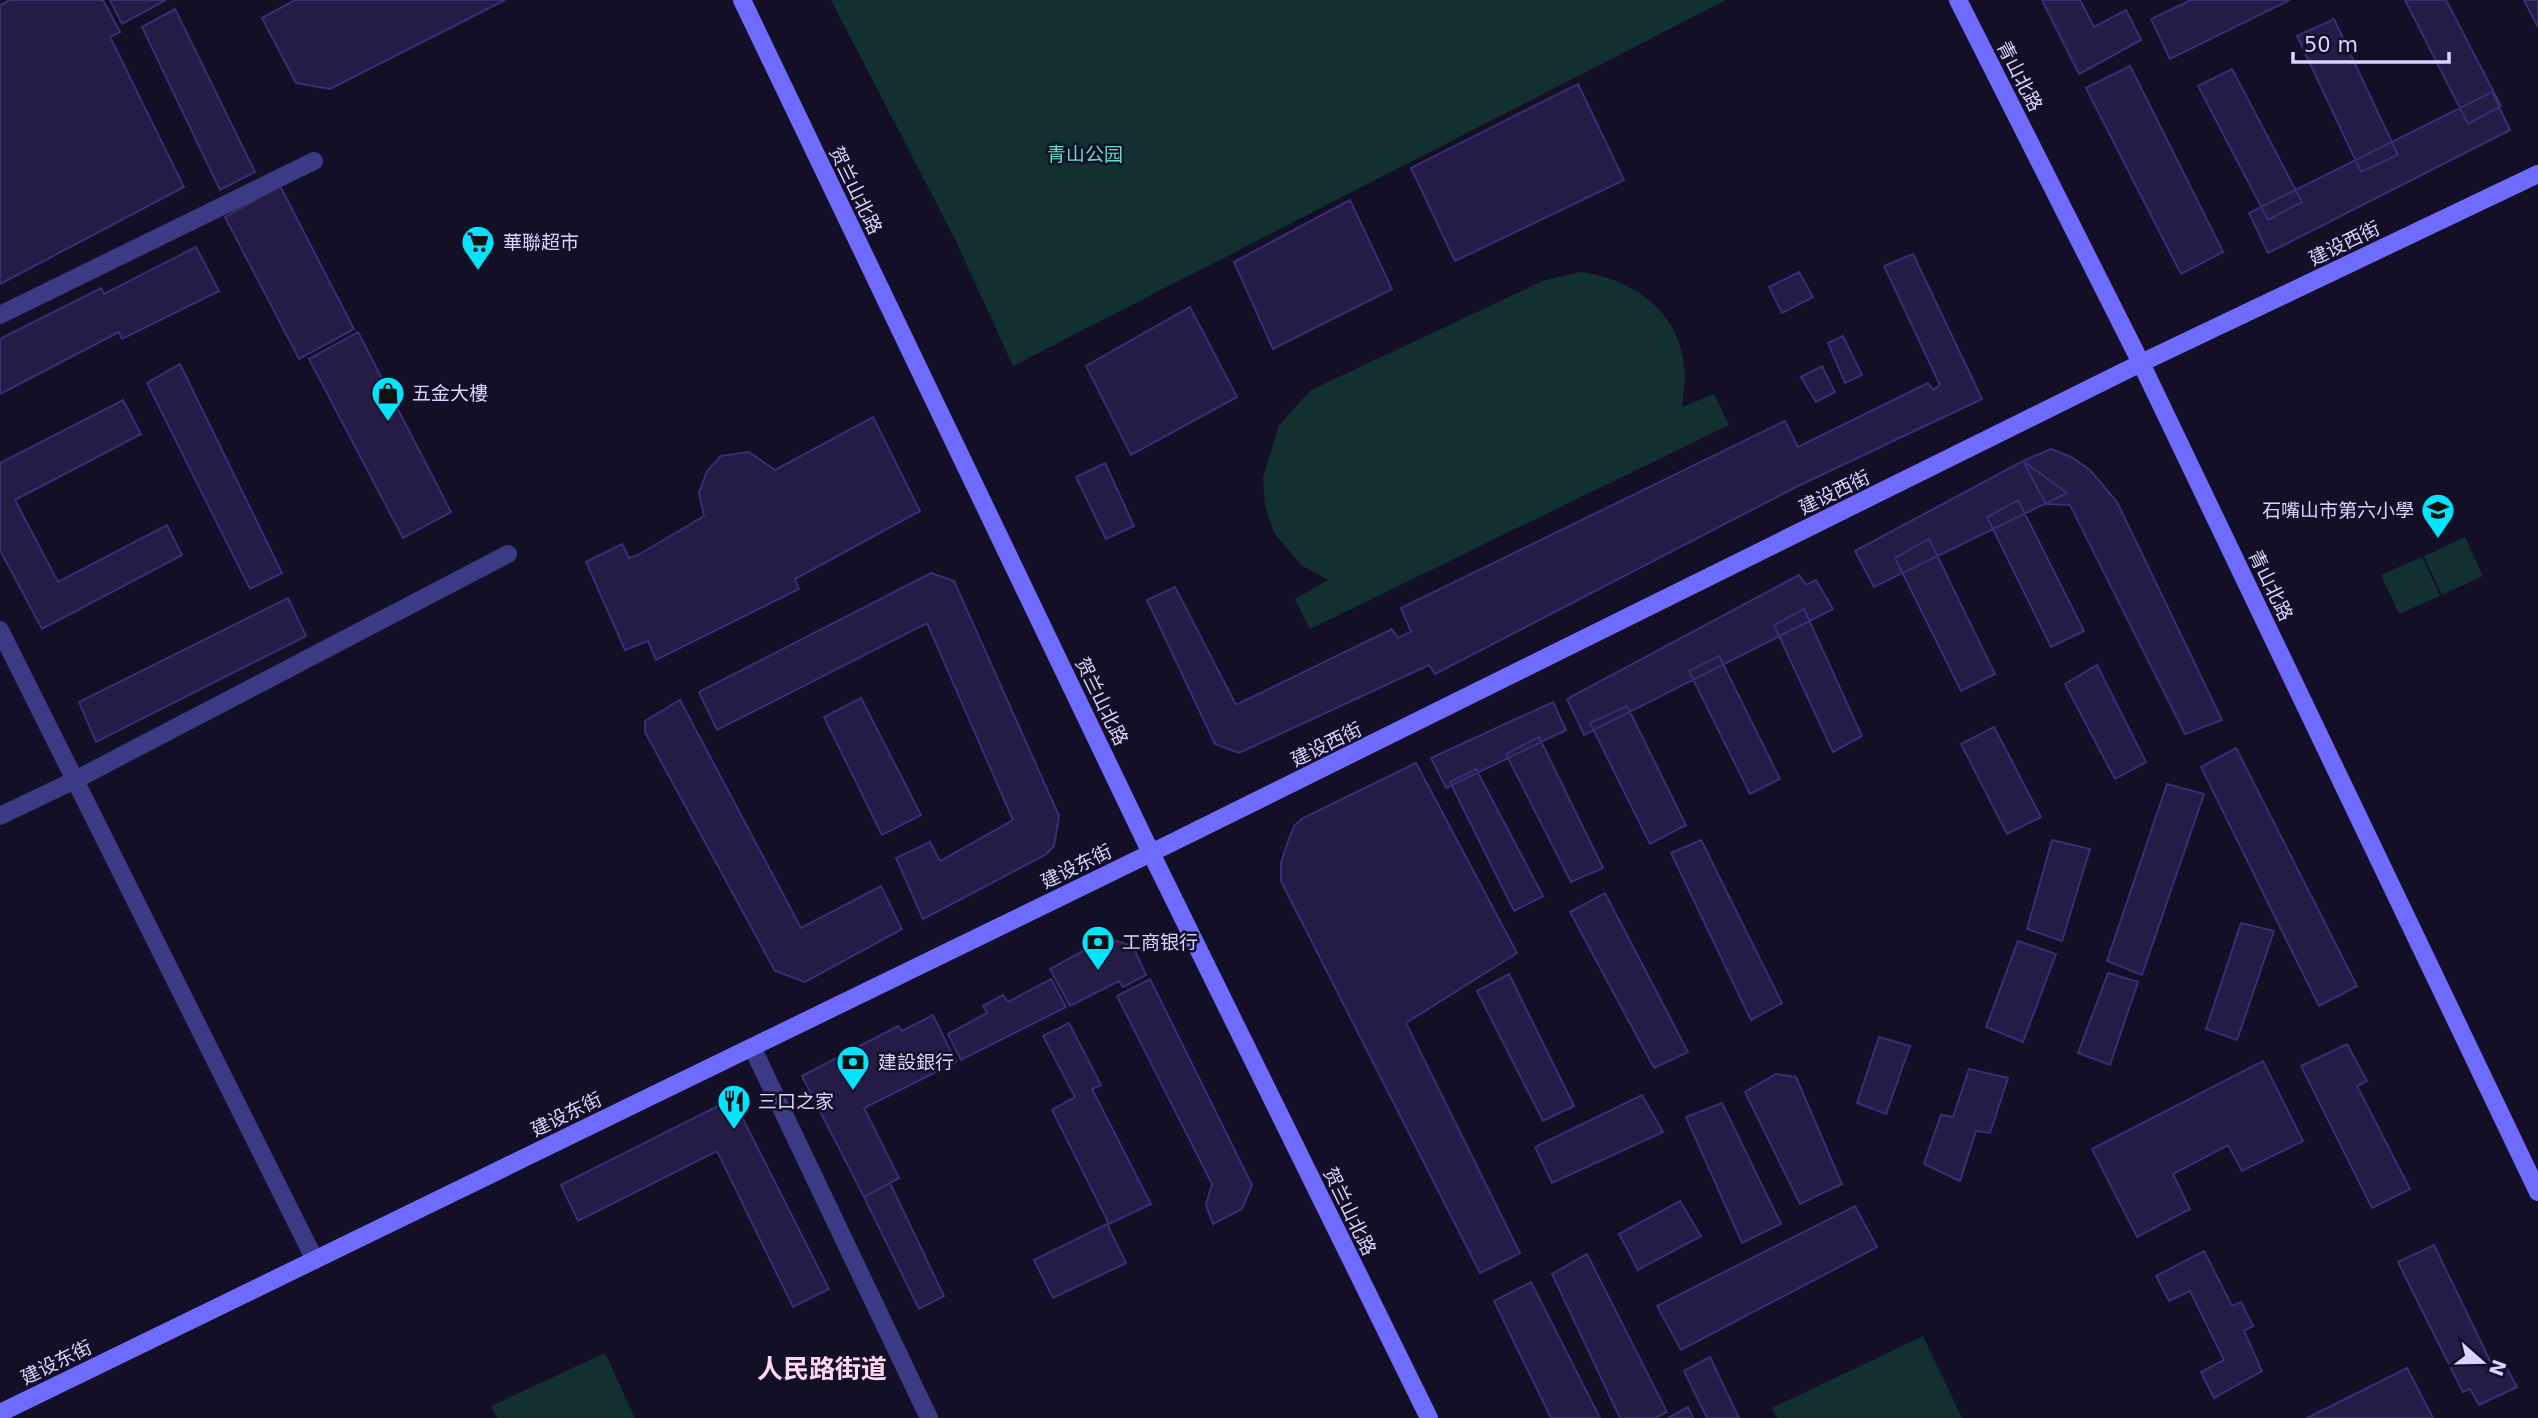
<svg xmlns="http://www.w3.org/2000/svg" width="2538" height="1418" font-family="'DejaVu Sans','Noto Sans SC',sans-serif">
	<rect width="100%" height="100%" fill="#130f26"/>
	<!-- green -->
	<path fill="#12302f" d="M831,0H1726L1013,366L955,239Z
		M1581,272C1636,280 1682,313 1685,374C1685,385 1683,396 1682,407L1714,394L1729,425L1310,629L1295,599L1328,580L1301,565L1274,533L1265,506L1263,477L1279,425L1311,390L1545,280Z
		M2465,537L2483,576L2442,595L2424,556Z
		M2422,557L2440,596L2399,614L2381,575Z
		M1923,1336L1962,1418H1777L1772,1408Z
		M605,1353L635,1418H497L491,1406Z"/>
	<!-- building -->
	<path fill="#241b47" stroke="#3b2d73" stroke-width="2" d="M10,0H103L120,32L110,37L184,187L0,284V5Z
		M110,0H166L122,24Z
		M295,0H505L330,89L296,83L262,18Z
		M2042,0H2080L2094,27L2126,10L2141,40L2079,74Z
		M2191,0H2290L2170,59L2151,19Z
		M2405,0H2446L2501,106L2468,124Z
		M2524,0H2538V27Z
		M175,9L255,172L220,190L142,27Z
		M2334,19L2398,155L2361,172L2297,36Z
		M2130,66L2223,252L2181,274L2086,88Z
		M2232,69L2302,202L2268,220L2198,86Z
		M1578,84L1624,180L1455,261L1411,168Z
		M2492,92L2510,130L2268,253L2249,213Z
		M280,186L354,329L299,359L225,217Z
		M1350,200L1392,289L1273,349L1234,262Z
		M196,247L219,291L122,339L119,332L0,394V339L101,288L104,294Z
		M1913,254L1982,399L1796,487L1435,674L1429,665L1239,753L1215,744L1147,600L1175,587L1236,705L1392,629L1398,638L1411,632L1401,608L1785,421L1798,447L1928,383L1933,390L1940,385L1884,266Z
		M1799,272L1813,297L1782,313L1769,287Z
		M1190,307L1237,397L1131,455L1086,366Z
		M358,332L451,512L403,538L309,359Z
		M1843,336L1862,375L1845,383L1828,343Z
		M180,364L282,573L250,589L147,383Z
		M1822,366L1835,392L1816,402L1801,377Z
		M123,400L141,434L15,500L58,582L167,525L182,555L42,629L0,550V463Z
		M873,417L920,511L795,579L799,589L656,660L648,641L625,650L586,562L622,544L629,558L638,555L704,516L699,493L707,471L721,456L749,452L775,470Z
		M2051,449L2071,457L2090,470L2117,502L2222,720L2185,734L2070,505L2046,504L2023,461Z
		M2023,461L2067,493L1874,587L1855,551Z
		M1105,463L1134,526L1106,539L1076,477Z
		M2018,500L2084,631L2051,647L1987,517Z
		M1929,539L1995,674L1961,691L1895,558Z
		M931,573L954,581L1059,816L1054,846L1045,855L923,919L896,858L930,842L940,861L1013,820L927,623L717,730L699,692Z
		M1799,575L1806,585L1816,580L1833,609L1584,735L1567,699Z
		M288,598L306,636L96,742L79,702Z
		M1804,609L1862,736L1833,752L1774,625Z
		M1719,656L1780,779L1750,794L1689,671Z
		M2097,665L2146,762L2115,779L2065,684Z
		M861,698L921,815L882,835L824,717Z
		M680,700L801,928L881,886L902,929L805,982L775,971L645,732V721Z
		M1553,702L1566,730L1446,788L1431,758Z
		M1627,706L1686,825L1650,844L1590,723Z
		M1994,727L2041,817L2007,834L1961,744Z
		M1539,737L1603,868L1571,882L1506,754Z
		M2236,748L2357,986L2319,1006L2201,767Z
		M1416,763L1517,953L1406,1023L1520,1253L1480,1273L1281,881V863L1286,847L1294,826L1303,818Z
		M1476,769L1543,896L1514,911L1450,782Z
		M2167,784L2204,794L2142,975L2107,961Z
		M1701,840L1782,1003L1751,1020L1671,853Z
		M2052,840L2090,849L2062,941L2027,929Z
		M1605,893L1688,1052L1654,1068L1570,912Z
		M2241,923L2274,931L2237,1040L2206,1029Z
		M1107,938L1133,946L1146,975L1123,987L1119,981L1070,1006L1050,969Z
		M2018,941L2056,954L2023,1042L1986,1027Z
		M2108,973L2138,982L2110,1065L2078,1053Z
		M1509,974L1574,1106L1543,1121L1477,991Z
		M1051,979L1066,1007L961,1060L948,1034L987,1013L983,1006L1003,995L1008,1002Z
		M1150,979L1252,1185L1242,1209L1213,1224L1206,1205L1212,1184L1117,996Z
		M933,1015L956,1062L864,1108L899,1178L864,1197L802,1076L898,1026L902,1031Z
		M1069,1023L1101,1085L1092,1089L1151,1204L1109,1224L1052,1110L1075,1097L1043,1036Z
		M1879,1037L1910,1046L1886,1114L1857,1103Z
		M2347,1044L2367,1081L2357,1086L2410,1189L2372,1208L2301,1066Z
		M2263,1061L2303,1141L2242,1171L2228,1145L2173,1174L2190,1209L2137,1237L2092,1149Z
		M1969,1069L2008,1078L1990,1133L1976,1131L1960,1181L1924,1164L1941,1115L1953,1117Z
		M1776,1074L1796,1077L1842,1184L1800,1204L1745,1092Z
		M1642,1095L1663,1132L1552,1183L1535,1147Z
		M732,1103L739,1111L829,1289L793,1307L717,1151L578,1221L561,1185L720,1105Z
		M1722,1103L1781,1224L1742,1243L1686,1117Z
		M890,1183L944,1296L919,1309L864,1197Z
		M1680,1201L1701,1236L1638,1270L1619,1234Z
		M1855,1206L1877,1247L1681,1350L1657,1306Z
		M1107,1224L1126,1263L1053,1298L1034,1260Z
		M2434,1245L2494,1369L2505,1365L2517,1387L2479,1405L2470,1389L2463,1392L2398,1262Z
		M2204,1251L2232,1306L2241,1302L2253,1326L2244,1331L2262,1371L2214,1398L2201,1372L2224,1360L2190,1291L2169,1301L2156,1276Z
		M1587,1254L1667,1412L1655,1418H1620L1552,1274Z
		M1531,1282L1600,1418H1551L1494,1301Z
		M1710,1357L1739,1418H1707L1684,1371Z
		M2407,1368L2433,1418H2307Z
		M1688,1407L1693,1418H1668Z"/>
	<g fill="none" stroke-linecap="round" stroke-linejoin="round">
		<!-- minor -->
		<path stroke="#3d3a85" stroke-width="18" d="M0,315L314,161
			M0,630L315,1260
			M0,816L75,780L508,554
			M752,1047L929,1418"/>
		<!-- secondary -->
		<path stroke="#6f6bff" stroke-width="18" d="M742,0L1151,853L1429,1418
			M1958,0L2141,363L2538,1192
			M0,1413L1151,853L2141,363L2538,174"/>
	</g>
	<!-- icons -->
	<defs>
		<symbol id="supermarket-pin" viewBox="-11 -11 22 30"><path d="M0 17L-7.5 6A9.5 9.5 0 1 1 7.5 6Z" fill="#00e5ff" stroke="#130f26"/><path d="M-6-5.5h2.5l.6 2H6L4.5 2H-2.5L-4.4-4H-6ZM-1.5 3.2a1.3 1.3 0 1 0 .1 0ZM3 3.2a1.3 1.3 0 1 0 .1 0Z" fill="#111"/></symbol>
		<symbol id="shop-pin" viewBox="-11 -11 22 30"><path d="M0 17L-7.5 6A9.5 9.5 0 1 1 7.5 6Z" fill="#00e5ff" stroke="#130f26"/><path d="M-5-2.5h2.3a2.7 3.5 0 0 1 5.4 0H5L5.5 6h-11ZM-1.5-2.5h3a1.5 2.3 0 0 0-3 0Z" fill="#111"/></symbol>
		<symbol id="school-pin" viewBox="-11 -11 22 30"><path d="M0 17L-7.5 6A9.5 9.5 0 1 1 7.5 6Z" fill="#00e5ff" stroke="#130f26"/><path d="M0-5L7-2L0 1L-7-2ZM-4 1L0 2.5L4 1V4Q0 6-4 4Z" fill="#111"/></symbol>
		<symbol id="bank-pin" viewBox="-11 -11 22 30"><path d="M0 17L-7.5 6A9.5 9.5 0 1 1 7.5 6Z" fill="#00e5ff" stroke="#130f26"/><path d="M-6-4H6V4H-6ZM0-2.3a2.3 2.3 0 1 0 0 4.6a2.3 2.3 0 1 0 0-4.6Z" fill="#111"/></symbol>
		<symbol id="restaurant-pin" viewBox="-11 -11 22 30"><path d="M0 17L-7.5 6A9.5 9.5 0 1 1 7.5 6Z" fill="#00e5ff" stroke="#130f26"/><path d="M-5-6h1v4h1v-4h1v4h1v-4h1v5L-1.5 .5V6h-2V.5L-5-1ZM5-6V6H3V1.5H1.5Q1.5-4 5-6Z" fill="#111"/></symbol>
	</defs>
	<g fill-rule="evenodd">
		<use href="#supermarket-pin" x="459" y="223" width="38" height="52"/>
		<use href="#shop-pin" x="369" y="374" width="38" height="52"/>
		<use href="#school-pin" x="2419" y="491" width="38" height="52"/>
		<use href="#bank-pin" x="1079" y="923" width="38" height="52"/>
		<use href="#bank-pin" x="834" y="1043" width="38" height="52"/>
		<use href="#restaurant-pin" x="715" y="1082" width="38" height="52"/>
	</g>
	<g text-anchor="middle" dominant-baseline="central" stroke-width="5" stroke-linejoin="round" paint-order="stroke">
		<!-- street labels -->
		<g font-size="19" fill="#d9d4ff" stroke="#130f26">
			<text transform="translate(2020 76) rotate(63)">青山北路</text>
			<text transform="translate(856 190) rotate(64)">贺兰山北路</text>
			<text transform="translate(2344 243) rotate(-26)">建设西街</text>
			<text transform="translate(1834 492) rotate(-26)">建设西街</text>
			<text transform="translate(2271 585) rotate(64)">青山北路</text>
			<text transform="translate(1102 701) rotate(64)">贺兰山北路</text>
			<text transform="translate(1326 744) rotate(-26)">建设西街</text>
			<text transform="translate(1076 866) rotate(-26)">建设东街</text>
			<text transform="translate(566 1114) rotate(-26)">建设东街</text>
			<text transform="translate(1350 1211) rotate(64)">贺兰山北路</text>
			<text transform="translate(56 1362) rotate(-26)">建设东街</text>
		</g>
		<!-- park labels -->
		<g font-size="19" fill="#5fe0c0" stroke="#130f26">
			<text x="1085" y="154">青山公园</text>
		</g>
		<!-- poi labels -->
		<g font-size="19" fill="#d9d4ff" stroke="#130f26" text-anchor="start">
			<text x="503" y="242">華聯超市</text>
			<text x="412" y="393">五金大樓</text>
			<text x="2414" y="510" text-anchor="end">石嘴山市第六小學</text>
			<text x="1122" y="942">工商银行</text>
			<text x="878" y="1062">建設銀行</text>
			<text x="758" y="1101">三口之家</text>
		</g>
		<!-- district labels -->
		<g font-size="26" font-weight="bold" fill="#ffd6f0" stroke="#130f26">
			<text x="822" y="1369">人民路街道</text>
		</g>
	</g>
	<!-- north arrow -->
	<g transform="translate(2482 1362) rotate(110)" stroke="#130f26" stroke-width="5" paint-order="stroke">
	<path d="M0-5L12 26L0 18L-12 26Z" fill="#d9d4ff"/>
	<text y="-10" font-size="19" font-weight="bold" text-anchor="middle" fill="#d9d4ff">N</text>
	</g>
	<!-- scale -->
	<path d="M2293 52v10h156v-10" fill="none" stroke="#d9d4ff" stroke-width="3.5"/>
	<text x="2304" y="52" font-size="21" fill="#d9d4ff" stroke="#130f26" stroke-width="5" paint-order="stroke">50 m</text>
</svg>
